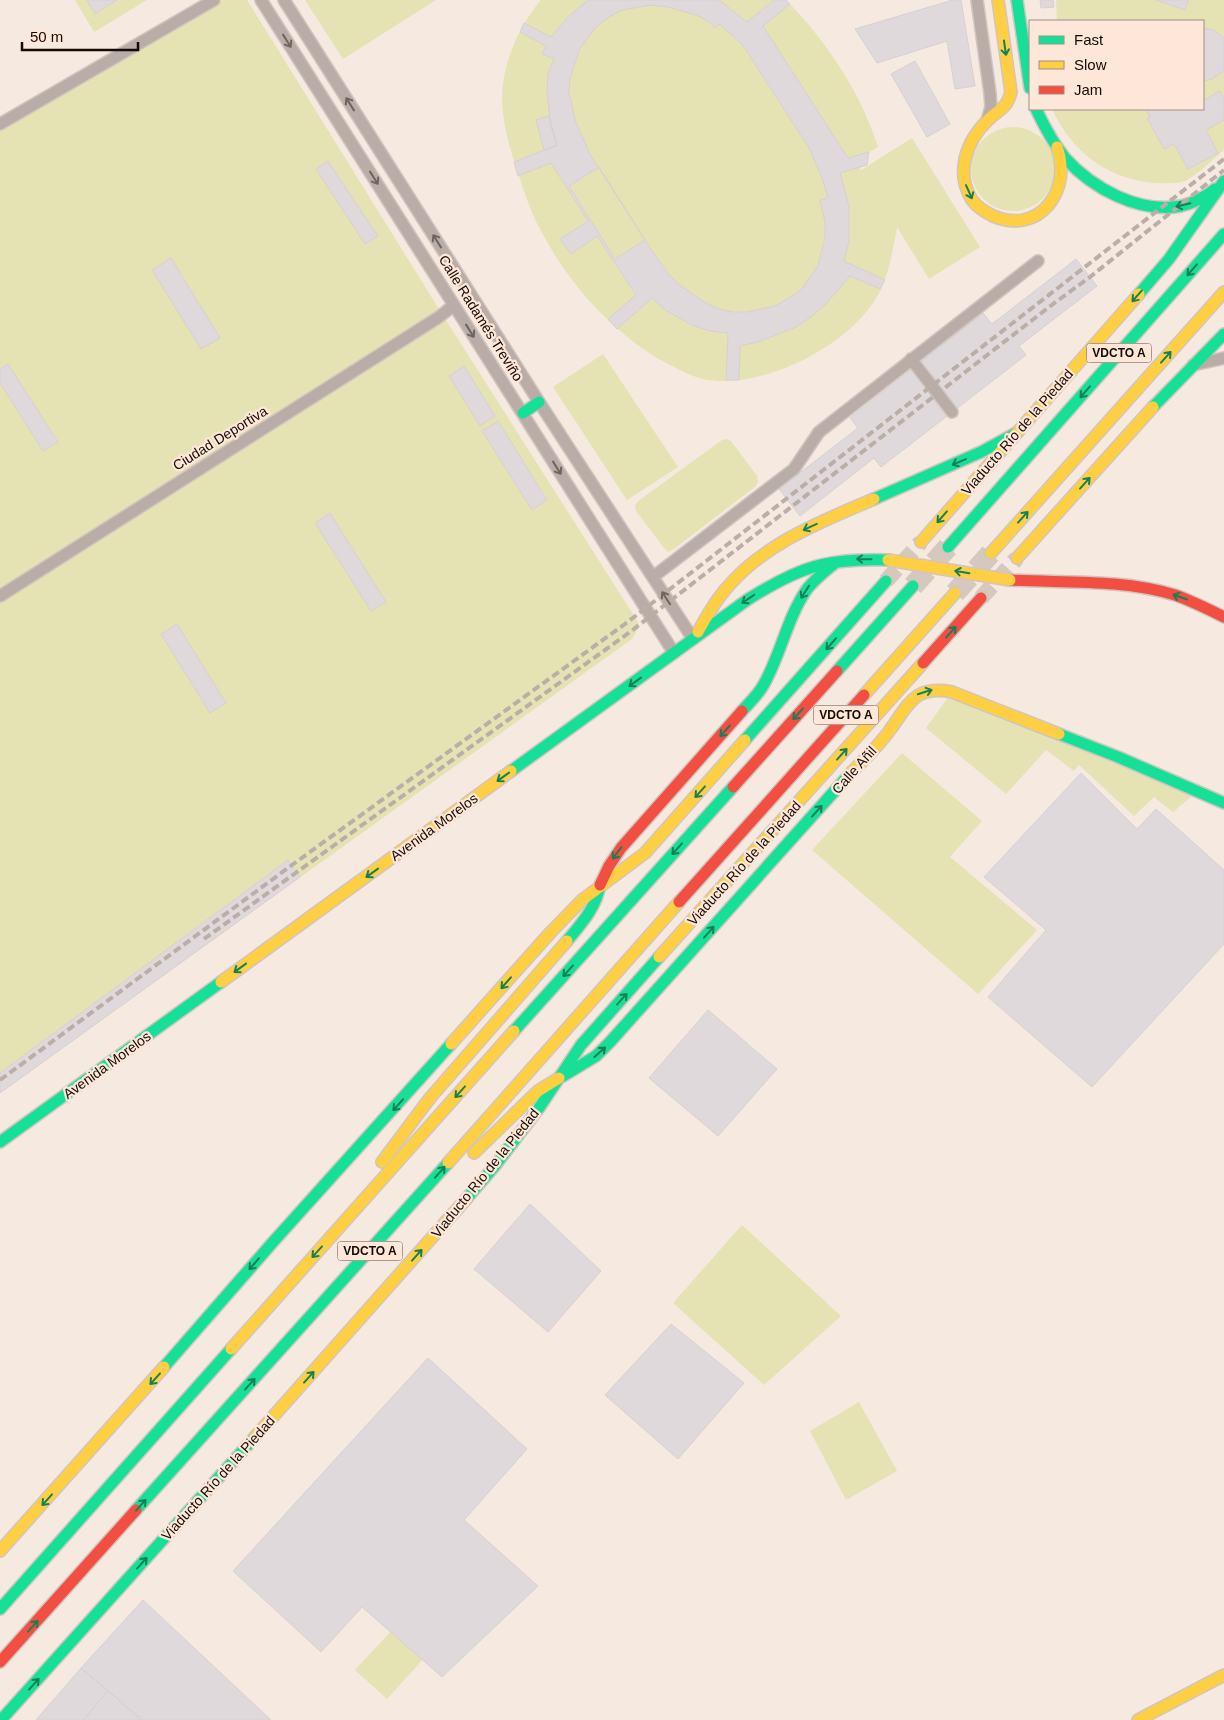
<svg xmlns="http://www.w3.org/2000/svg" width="1224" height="1720" font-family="Arial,sans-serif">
	<rect width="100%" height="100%" fill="#f6e9e0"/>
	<!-- green -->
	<path fill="#e5e2b4" d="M75,0H147L94,32Z
		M223,0H247L442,314L638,622V629L632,639L0,1093V128Z
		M305,0H436L343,59Z
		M541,0H786C827,42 860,91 878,147L869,152L867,165L860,167L861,170L912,138L980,247L929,279L897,227C894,244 891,262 885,279C875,311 843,338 814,354C783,372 735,388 699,378C692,376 685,372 678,369C619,341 570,287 540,229C529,209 523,188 516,166C508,144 502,119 502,96C503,62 519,26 541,0Z
		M1056,0H1224V150C1212,160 1199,174 1185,181C1177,184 1163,183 1155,183C1107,179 1072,152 1052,109H1203V21H1057Z
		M971 169a42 42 0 1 1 84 0a42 42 0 1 1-84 0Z
		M603,354L678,467L627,500L553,387Z
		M727,439L731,441L757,476L758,481L756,486L674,549L668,552L664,548L636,511L635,506L637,502L722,440Z
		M949,696L1193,795L1173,812L1154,797L1134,816L1079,765L1074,771L1046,750L1006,794L926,728Z
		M902,753L982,821L950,857L1037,930L978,994L812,850Z
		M742,1225L841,1316L764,1385L673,1303Z
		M859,1402L897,1471L846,1500L810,1431Z
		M394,1628L426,1656L387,1699L355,1670Z"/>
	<!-- building -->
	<path fill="#e0d9db" stroke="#d7d0d1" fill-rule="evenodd" d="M87,0H117L95,14Z
		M588,0H719L747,22L774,0H786L790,4L763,26L848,158L869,152L867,165L840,173L849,206V241L844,261L885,280L880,289L850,276L826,304L811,317L794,328L758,342L740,346L739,380H726L728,333L709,331L692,325L665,310L652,298L617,329L608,319L636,295L597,236L571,254L560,239L588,221L551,163L518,176L514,162L557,145L551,127L547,92L548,73L554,59L542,54L546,46L520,32L524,23L551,37L570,15ZM651,5L668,7L696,15L708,21L715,28L719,24L734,37L744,47L809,148L822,178L828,198L820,200L825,222V237L818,266L800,291L775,306L747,312H733L719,309L704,302L681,286L669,275L650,248L590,154L576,123L569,93L570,79L579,50L597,26L609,17L622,10Z
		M953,0H961L975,86L955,89L947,41L877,63L855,29Z
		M1040,0H1053L1054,7L1041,8Z
		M1156,0H1188L1185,10Z
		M1203,28L1214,30L1224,38V71L1212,79L1204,81Z
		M915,61L950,124L927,137L891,74Z
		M1220,91L1224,98V120L1206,130L1218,153L1188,169L1174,144L1164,149L1147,118L1150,117L1146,109H1203V101Z
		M549,116L557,145L544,150L536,120Z
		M328,161L378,236L365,244L316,169Z
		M599,167L645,240L615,259L569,186Z
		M171,258L220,338L201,349L152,270Z
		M1076,259L1097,286L1019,346L1026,355L881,467L874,458L800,516L779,489L858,428L850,418L983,313L992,324Z
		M8,364L58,442L43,451L0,383V369Z
		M464,366L495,416L480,426L449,376Z
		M498,421L547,500L532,510L482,431Z
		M330,513L386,602L371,611L315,523Z
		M177,624L226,703L210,713L161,634Z
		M1081,773L1137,829L1156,809L1224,870V944L1092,1087L988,997L1046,930L984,877Z
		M288,860L300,877L0,1093V1073Z
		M708,1010L777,1069L718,1136L649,1078Z
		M530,1204L601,1271L548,1332L474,1269Z
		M671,1324L744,1383L678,1459L605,1395Z
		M428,1358L527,1449L464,1520L538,1586L442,1677L362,1607L321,1652L233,1571Z
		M143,1600L271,1720H142L81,1668Z
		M81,1668L108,1691L83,1720H36Z
		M108,1691L142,1720H83Z"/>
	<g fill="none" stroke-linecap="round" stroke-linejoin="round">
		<!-- secondary-tunnel -->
		<path stroke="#d4c8bf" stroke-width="16" stroke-dasharray="16 8" stroke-linecap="butt" d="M886,581L921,542
			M981,598L1017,558"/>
		<!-- highway-tunnel -->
		<path stroke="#d4c8bf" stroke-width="21" stroke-dasharray="21 11" stroke-linecap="butt" d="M913,586L948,547
			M955,593L991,553"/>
		<defs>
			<path id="street" d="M261,0L674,653
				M284,0L539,402L693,639
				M977,0L990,93L991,107L987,121
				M0,124L214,0
				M911,359L952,412
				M1193,365L1224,358
				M653,577L794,469L819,432L1038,261
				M0,596L439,317L454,305"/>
			<path id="fast" d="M1017,0L1030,88
				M1036,109C1044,126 1053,143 1065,158C1092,188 1139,214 1181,206C1194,203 1205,197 1215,189
				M1139,294L1169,259L1224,181
				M1153,407L1224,334
				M523,413L539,402
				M874,499L981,452L1018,432
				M948,547L1224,234
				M837,671L913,586
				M742,711C749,703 759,694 764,684C781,654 787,618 807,589C815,579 825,571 835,563
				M1059,734L1118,757L1224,803
				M745,740L886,581
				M511,771L747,600C799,567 826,558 888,560
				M567,941C581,924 596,908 600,885
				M514,1031L733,787
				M563,1076L596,1056L610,1042L848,776
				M0,1142L221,982
				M467,1198L494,1167L539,1108L581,1045L659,957
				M164,1367L273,1242L451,1044
				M136,1510L448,1163
				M0,1609L231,1349
				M1,1720L255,1437"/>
			<path id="slow" d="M998,0L1011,92C1007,109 999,109 988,120C966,141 955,173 972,200C977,207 985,212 993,216C1039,236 1073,190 1057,147
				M921,542L1139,294
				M991,553L1224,292
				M1017,558L1153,407
				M698,632C706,617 714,603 725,590C761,545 822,521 874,499
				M864,695L955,593
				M848,776C862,761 878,747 890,730C909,704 914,685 952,692L1059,734
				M659,957L923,663
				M221,982L511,771
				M451,1044L550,933L582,900L645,853L745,740
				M474,1153L538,1091L559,1078
				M382,1162L430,1098L567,941
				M448,1163L679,902
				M231,1349L514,1031
				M255,1437L467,1198
				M0,1551L164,1367
				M1138,1720L1224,1675"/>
			<path id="jam" d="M1010,580C1064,583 1122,579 1175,595C1192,601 1208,609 1224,617
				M923,663L981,598
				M733,787L837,671
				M600,885L609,866L621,848L742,711
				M679,902L864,695
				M0,1662L136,1510"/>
		</defs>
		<!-- street casing -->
		<use href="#street" stroke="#d0c6bf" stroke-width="14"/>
		<!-- fast casing -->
		<use href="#fast" stroke="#d0c6bf" stroke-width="14"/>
		<!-- slow casing -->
		<use href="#slow" stroke="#d0c6bf" stroke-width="14"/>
		<!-- jam casing -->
		<use href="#jam" stroke="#d0c6bf" stroke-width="14"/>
		<!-- street -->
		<use href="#street" stroke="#baada7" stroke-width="11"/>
		<!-- fast -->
		<use href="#fast" stroke="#16e098" stroke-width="11"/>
		<!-- slow -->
		<use href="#slow" stroke="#ffcf43" stroke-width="11"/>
		<!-- jam -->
		<use href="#jam" stroke="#f24e42" stroke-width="11"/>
		<!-- rail -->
		<path stroke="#baaea7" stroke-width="4" stroke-dasharray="8 4" stroke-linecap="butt" d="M204,939L630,632L1053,304L1090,277L1224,170
			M0,1080L292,865L625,624L1224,159"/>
		<defs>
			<path id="slow-bridge" d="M888,560L1010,580"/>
		</defs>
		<!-- slow-bridge casing -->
		<use href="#slow-bridge" stroke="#d0c6bf" stroke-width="14" stroke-linecap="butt"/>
		<!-- slow-bridge -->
		<use href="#slow-bridge" stroke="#ffcf43" stroke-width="11"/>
	</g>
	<!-- one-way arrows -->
	<defs><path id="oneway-shaft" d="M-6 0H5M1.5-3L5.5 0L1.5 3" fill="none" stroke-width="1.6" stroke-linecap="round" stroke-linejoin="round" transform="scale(1.25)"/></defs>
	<g stroke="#6f645e">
		<use href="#oneway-shaft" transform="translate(287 41) rotate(58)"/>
		<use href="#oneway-shaft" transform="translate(350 104) rotate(-122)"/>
		<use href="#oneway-shaft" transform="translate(374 178) rotate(58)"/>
		<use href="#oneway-shaft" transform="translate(437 241) rotate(-122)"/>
		<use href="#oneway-shaft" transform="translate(470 331) rotate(58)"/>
		<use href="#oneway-shaft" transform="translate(557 468) rotate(58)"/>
		<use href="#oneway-shaft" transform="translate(666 598) rotate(-123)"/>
	</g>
	<g stroke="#158056">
		<use href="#oneway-shaft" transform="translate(1005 48) rotate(82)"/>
		<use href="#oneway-shaft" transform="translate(969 192) rotate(66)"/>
		<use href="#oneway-shaft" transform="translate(1183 205) rotate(166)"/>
		<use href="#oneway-shaft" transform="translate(1192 270) rotate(131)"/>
		<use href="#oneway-shaft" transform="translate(1137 296) rotate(131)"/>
		<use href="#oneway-shaft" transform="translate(1166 357) rotate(-48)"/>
		<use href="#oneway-shaft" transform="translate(1085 392) rotate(131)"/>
		<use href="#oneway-shaft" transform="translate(959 462) rotate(157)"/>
		<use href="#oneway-shaft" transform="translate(1085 483) rotate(-48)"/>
		<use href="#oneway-shaft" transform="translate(942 517) rotate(131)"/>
		<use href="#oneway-shaft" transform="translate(1023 517) rotate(-48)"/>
		<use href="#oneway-shaft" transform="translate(810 527) rotate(155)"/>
		<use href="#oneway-shaft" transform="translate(864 559) rotate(-179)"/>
		<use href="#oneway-shaft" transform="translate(962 572) rotate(-171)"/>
		<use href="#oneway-shaft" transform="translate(805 592) rotate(123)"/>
		<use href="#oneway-shaft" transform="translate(1180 597) rotate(-161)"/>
		<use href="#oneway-shaft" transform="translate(748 599) rotate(146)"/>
		<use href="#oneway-shaft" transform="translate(951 632) rotate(-48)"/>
		<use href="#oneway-shaft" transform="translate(831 644) rotate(131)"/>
		<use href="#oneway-shaft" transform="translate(635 682) rotate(144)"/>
		<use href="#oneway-shaft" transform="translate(925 692) rotate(-18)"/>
		<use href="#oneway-shaft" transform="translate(798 714) rotate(132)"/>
		<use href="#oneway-shaft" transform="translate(725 731) rotate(132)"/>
		<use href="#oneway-shaft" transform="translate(842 754) rotate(-48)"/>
		<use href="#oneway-shaft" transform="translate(503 777) rotate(144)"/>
		<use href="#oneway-shaft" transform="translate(700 792) rotate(132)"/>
		<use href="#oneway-shaft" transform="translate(817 811) rotate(-48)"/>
		<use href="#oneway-shaft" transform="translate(677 849) rotate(132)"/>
		<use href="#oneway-shaft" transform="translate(617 853) rotate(127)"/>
		<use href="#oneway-shaft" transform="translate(372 873) rotate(144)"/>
		<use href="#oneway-shaft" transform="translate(709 932) rotate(-49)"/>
		<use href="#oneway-shaft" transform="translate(240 968) rotate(144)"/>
		<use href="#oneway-shaft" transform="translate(568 971) rotate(132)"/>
		<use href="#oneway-shaft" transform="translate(506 983) rotate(131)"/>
		<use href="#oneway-shaft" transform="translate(622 999) rotate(-48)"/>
		<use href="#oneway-shaft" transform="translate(600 1052) rotate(-42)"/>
		<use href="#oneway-shaft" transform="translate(460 1092) rotate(132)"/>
		<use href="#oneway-shaft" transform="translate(398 1105) rotate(132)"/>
		<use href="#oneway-shaft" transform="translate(440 1172) rotate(-49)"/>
		<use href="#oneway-shaft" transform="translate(317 1252) rotate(132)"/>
		<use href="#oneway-shaft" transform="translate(417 1255) rotate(-48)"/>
		<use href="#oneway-shaft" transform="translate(254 1264) rotate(131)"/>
		<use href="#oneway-shaft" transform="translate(309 1377) rotate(-48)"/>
		<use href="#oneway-shaft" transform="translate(155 1379) rotate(132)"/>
		<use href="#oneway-shaft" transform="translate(250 1384) rotate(-48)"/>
		<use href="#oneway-shaft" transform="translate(47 1500) rotate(132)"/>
		<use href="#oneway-shaft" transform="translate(141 1505) rotate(-48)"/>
		<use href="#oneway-shaft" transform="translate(142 1563) rotate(-48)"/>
		<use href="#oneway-shaft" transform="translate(33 1626) rotate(-48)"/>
		<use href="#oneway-shaft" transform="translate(34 1684) rotate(-48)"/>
	</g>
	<g text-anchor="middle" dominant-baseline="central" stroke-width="4.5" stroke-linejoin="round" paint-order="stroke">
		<!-- shield labels -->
		<g fill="#fee7d8" stroke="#5a4d44" stroke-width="1">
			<rect x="1086.5" y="343.5" width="65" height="19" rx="4"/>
			<rect x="813.5" y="705.5" width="65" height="19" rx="4"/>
			<rect x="337.5" y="1241.5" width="65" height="19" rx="4"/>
		</g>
		<g font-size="12" font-weight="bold" fill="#140b05">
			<text x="1119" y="353">VDCTO A</text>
			<text x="846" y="715">VDCTO A</text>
			<text x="370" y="1251">VDCTO A</text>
		</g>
		<!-- street labels -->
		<g font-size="14" fill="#140b05" stroke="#fee7d8">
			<text transform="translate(481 318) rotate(58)">Calle Radamés Treviño</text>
			<text transform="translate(1017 432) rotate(-49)">Viaducto Río de la Piedad</text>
			<text transform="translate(220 438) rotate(-32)">Ciudad Deportiva</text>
			<text transform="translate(854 770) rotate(-48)">Calle Añil</text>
			<text transform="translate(434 827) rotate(-36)">Avenida Morelos</text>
			<text transform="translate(744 863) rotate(-48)">Viaducto Río de la Piedad</text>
			<text transform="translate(107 1065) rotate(-36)">Avenida Morelos</text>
			<text transform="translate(485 1173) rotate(-51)">Viaducto Río de la Piedad</text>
			<text transform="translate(218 1478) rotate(-48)">Viaducto Río de la Piedad</text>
		</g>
	</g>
	<!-- legend -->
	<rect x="1029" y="20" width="175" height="90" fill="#fee7d8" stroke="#a08f84"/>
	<rect x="1039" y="36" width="25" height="8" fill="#16e098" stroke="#a08f84"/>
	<text x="1074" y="45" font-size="15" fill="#140b05">Fast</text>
	<rect x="1039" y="61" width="25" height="8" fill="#ffcf43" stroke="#a08f84"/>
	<text x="1074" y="70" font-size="15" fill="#140b05">Slow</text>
	<rect x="1039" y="86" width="25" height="8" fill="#f24e42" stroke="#a08f84"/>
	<text x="1074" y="95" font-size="15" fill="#140b05">Jam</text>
	<!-- scale -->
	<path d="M22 42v8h116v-8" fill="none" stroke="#140b05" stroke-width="2.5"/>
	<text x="30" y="42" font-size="15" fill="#140b05" stroke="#fee7d8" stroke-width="4" paint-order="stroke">50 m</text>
</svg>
